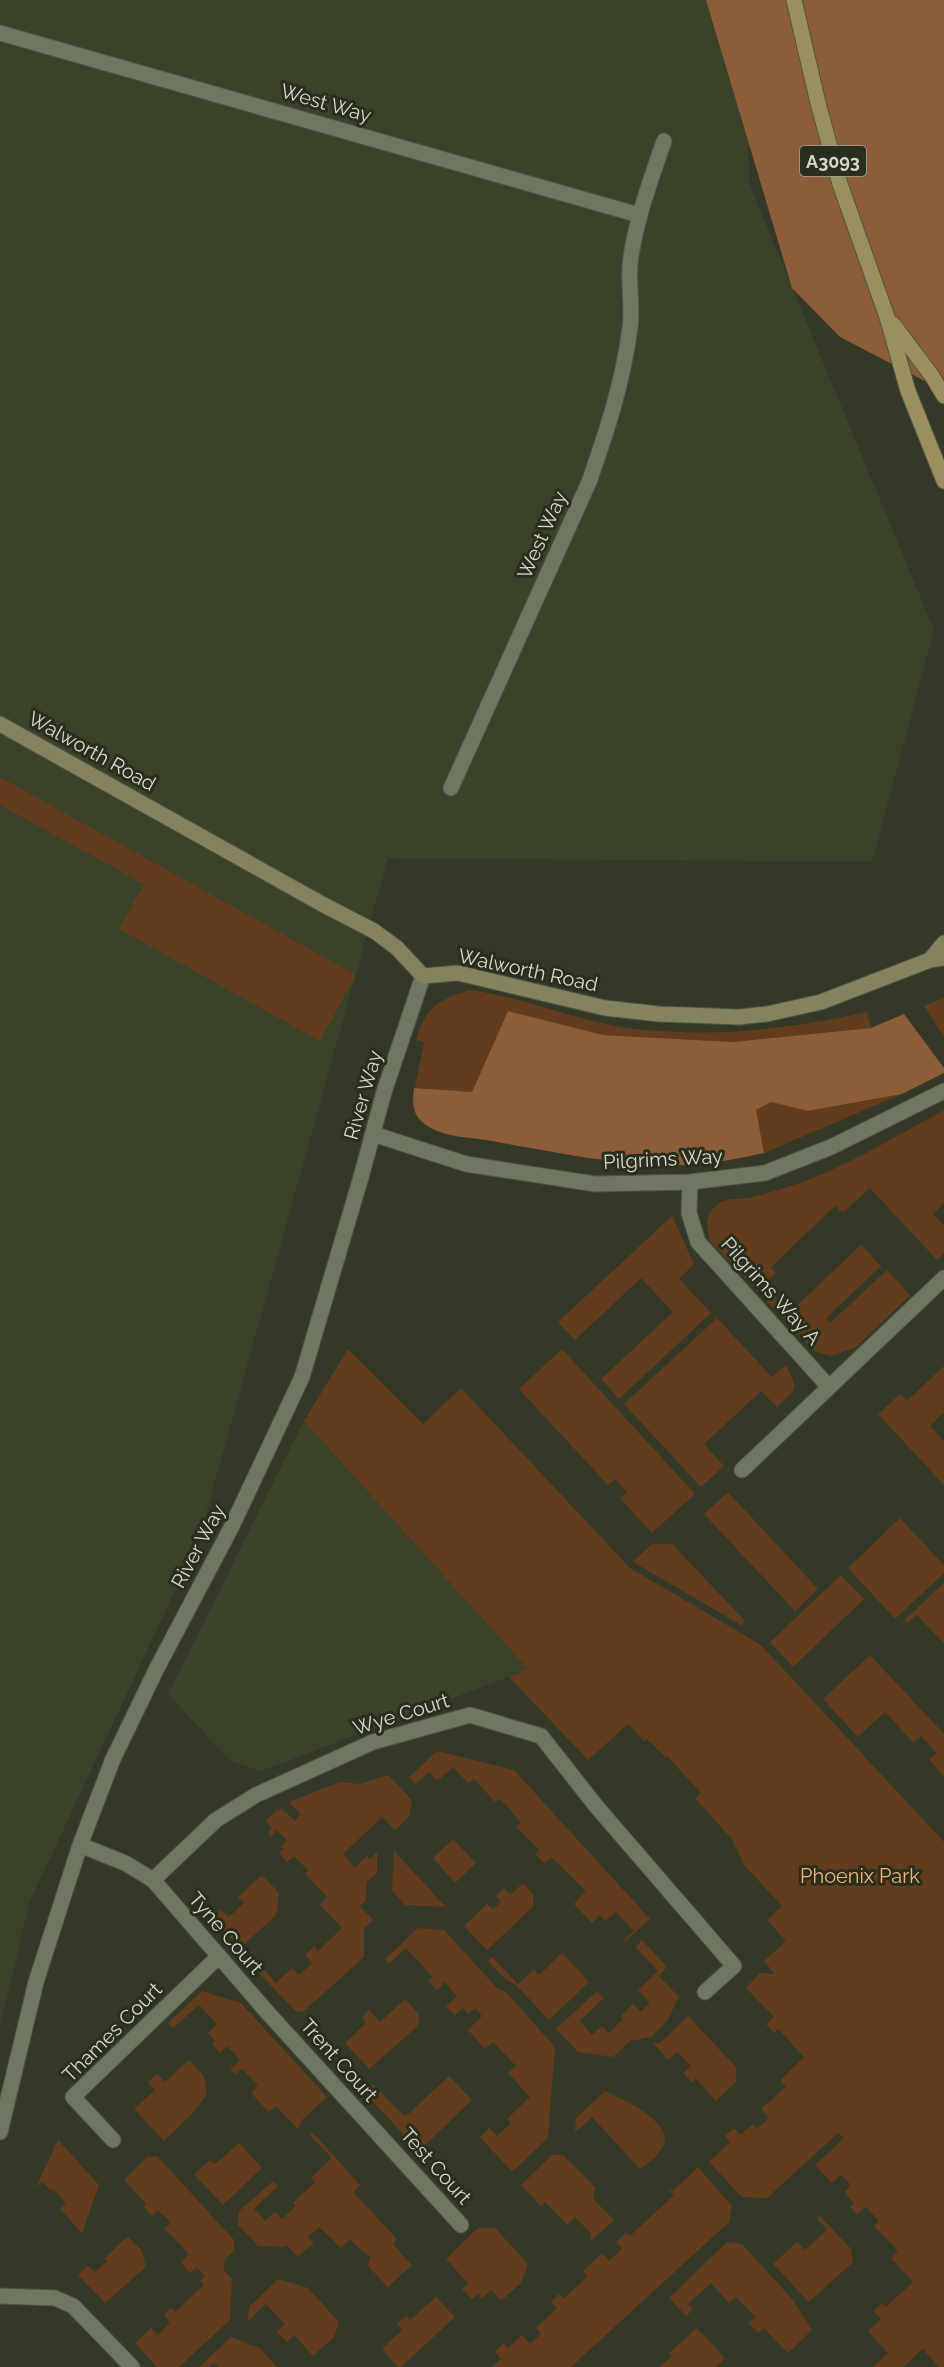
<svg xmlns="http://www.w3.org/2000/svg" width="944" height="2367" font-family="Raleway,sans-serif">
	<rect width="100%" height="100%" fill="#343927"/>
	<!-- built -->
	<path fill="#3b422a" d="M0,0H742L750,186L934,630L872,862L388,858L199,1539L30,1901L0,2025Z
		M304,1421L529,1669L261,1771L229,1760L168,1694Z"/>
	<!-- green -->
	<path fill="#623c1c" d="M0,777L356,975L320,1041L119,929L144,884L0,805Z
		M470,990C521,997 570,1018 621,1027C634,1030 649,1030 662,1031C732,1036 799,1027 867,1012L871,1028L733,1042L603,1035L508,1011L472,1092L415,1088L424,1042L416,1040C425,1008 438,1000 470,990Z
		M944,998V1037L924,1006Z
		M902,1094L764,1153L755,1110L771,1102L809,1111Z
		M944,1110V1203L933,1214L944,1226V1253L937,1260L870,1188L843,1213L835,1206L771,1267L776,1273L763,1285L789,1313L861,1245L881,1266L826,1318L830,1323L887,1270L910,1295L855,1348L830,1356L814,1351L711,1242C706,1228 704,1215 717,1205C726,1197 736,1200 747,1198C756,1197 765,1194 774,1191C834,1175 889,1140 944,1110Z
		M672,1216L694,1264L679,1279L711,1313L619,1399L601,1379L673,1312L641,1278L575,1340L558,1322Z
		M717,1318L772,1377L786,1365C799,1391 797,1388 777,1407L761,1391L704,1444L724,1466L701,1487L624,1404Z
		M348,1349L423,1424L461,1388L630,1568L761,1645L944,1842V2367H938L923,2349L903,2367H873L888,2353L868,2331L881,2319L873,2311L882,2303L886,2307L913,2282L891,2258L898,2251L874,2226L879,2221L866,2207L857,2214L850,2207L854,2203L844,2192L851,2185L841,2175L832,2183L815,2165L844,2138L838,2133L767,2198L742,2197L709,2162L730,2142L725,2136L734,2128L741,2135L752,2124L757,2129L769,2118L761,2109L786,2087L780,2080L804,2057L778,2029L774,2033L766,2024L774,2017L746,1988L760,1973L775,1974L764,1961L786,1941L767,1920L782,1906L745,1866L731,1838L695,1798L701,1793L667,1756L665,1757L647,1739L644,1741L628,1724L588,1760L509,1677L528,1669L304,1421Z
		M562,1349L695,1494L652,1533L620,1498L627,1492L615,1479L608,1485L519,1389Z
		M944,1366V1412L930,1426L944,1441V1485L878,1414L900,1394L907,1401Z
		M728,1492L818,1589L795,1611L704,1514Z
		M900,1518L944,1565V1573L895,1619L848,1568Z
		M652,1544H672L745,1621L741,1625L633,1562Z
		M841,1575L864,1599L793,1667L770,1642Z
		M944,1583V1644L917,1615L907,1623L904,1620Z
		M870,1655L944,1734V1776L929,1760L937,1753L921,1736L913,1742L885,1712L858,1737L823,1699Z
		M437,1751L514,1770L650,1919L625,1942L624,1940L634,1931L616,1912L605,1921L600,1915L592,1923L574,1904L586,1891L551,1857L544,1863L535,1854L539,1850L517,1827L521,1822L500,1799L495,1802L474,1779L468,1783L453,1767L437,1781L429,1772L415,1784L409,1777Z
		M388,1775L412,1800L409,1817L395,1830L382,1817L343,1854L355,1867L367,1856L370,1859L377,1852V1873L367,1882L366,1900L360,1906L373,1920L364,1928V1957L303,2012L295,2011L246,1959L251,1955L276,1983L292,1968L299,1975L312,1963L305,1955L314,1946L318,1951L342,1928L320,1905L327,1897L305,1874L308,1870L294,1856L287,1862L279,1853L283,1849L281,1847L287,1840L277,1830L271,1836L268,1832L272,1828L266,1821L276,1811L282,1809L295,1821L301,1814L289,1802L340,1782L360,1784Z
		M453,1839L476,1863L455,1883L433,1858Z
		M394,1851L446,1907L405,1905L392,1891Z
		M262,1875L279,1893L276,1915L240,1948L212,1918L221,1910L229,1917L244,1903L238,1897Z
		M523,1883L533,1894V1907L487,1950L464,1926L487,1904L493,1909L501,1902L496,1896L504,1888L510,1895Z
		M418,1928L444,1930L497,1988L507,1993L555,2047L548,2138L512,2172L480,2137L489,2128L497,2136L511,2123L507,2119L530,2097L508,2073L516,2066L493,2042L485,2049L468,2030L482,2016L475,2008L468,2014L463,2008L455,2015L446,2006L457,1996L445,1982L437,1990L429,1981L433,1977L406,1948L389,1964L385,1959Z
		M642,1940L667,1967L659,1976L679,1997L667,2021L651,2037L630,2041L613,2057L578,2052L556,2029L597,1991L604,1998L580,2021L592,2035L602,2026L609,2033L623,2019L621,2016L633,2004L640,2012L650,2003L638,1990L658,1971L635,1947Z
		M562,1953L589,1982L549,2020L516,1985L505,1979L488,1961L492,1957L518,1984L534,1969L539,1975Z
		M202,1991L241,2003L327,2097L302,2120L298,2129L276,2106L269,2112L251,2093L258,2085L242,2069L235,2074L230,2069L240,2060L227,2046L220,2053L212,2044L215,2041L208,2033L217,2024L199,2005L173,2028L168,2023Z
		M405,1999L419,2014L418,2026L369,2069L345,2043L366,2023L362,2017L369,2010L380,2022Z
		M688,2016L736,2067V2082L716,2101L696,2079L692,2082L683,2073L691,2066L678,2052L668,2060L653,2043H660Z
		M189,2060L204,2076L207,2094L193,2113L164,2141L134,2109L155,2090L148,2082L157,2074L165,2082Z
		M449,2076L472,2100L419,2151L364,2092L373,2084L405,2117Z
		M605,2091C621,2098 668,2120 665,2141C663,2153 649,2162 640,2169L592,2117L575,2133L576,2118Z
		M312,2132L360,2185L353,2192L397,2239L393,2244L412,2265L388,2287L368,2266L370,2256L363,2252L350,2239L341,2248L319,2227L308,2237L314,2243L298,2257L287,2245L284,2247L258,2246L238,2225L239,2211L273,2181L278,2186L254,2209L265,2221L275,2212L282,2219L296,2206L293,2203L315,2182L311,2178L332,2158L310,2135Z
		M58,2140L99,2185L82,2233L60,2209L66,2203L53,2189L50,2190L42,2182L36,2187Z
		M239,2143L262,2168L223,2205L194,2174L210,2160L215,2164Z
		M552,2155H563L595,2187L593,2199L614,2220L591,2241L590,2232L575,2217L567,2225L545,2202L541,2206L521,2185Z
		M157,2156L234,2240V2251L225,2259L224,2271L232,2279L230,2320L179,2367H157L135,2343L151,2328L158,2335L170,2323L164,2315L171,2308L175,2312L204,2285L200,2281L205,2276L197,2267L190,2273L181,2262L189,2254L165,2229L171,2223L158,2210L152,2216L144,2207L146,2204L124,2180L147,2157Z
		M698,2167L732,2206L729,2222L571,2367H492L501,2359L495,2352L504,2343L508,2348L522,2335L530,2344L541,2334L536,2328L557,2308L551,2302L559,2294L564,2298L587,2277L583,2271L602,2253L609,2261L622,2249L616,2242L626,2233L630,2236L674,2195L668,2188L673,2191Z
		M820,2216L851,2249L853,2262L809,2302L773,2264L797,2242L805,2250L827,2230L817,2218Z
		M478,2228H495L528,2264L521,2283L501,2301L491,2290L482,2298L478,2294L472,2299L462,2289L468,2283L446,2259Z
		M128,2236L142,2251L146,2267L105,2303L78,2275L88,2266L95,2272L107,2261L105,2258Z
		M727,2242L742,2244L793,2300L812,2330L788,2353L764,2328L758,2333L749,2323L755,2317L736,2297L729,2303L711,2283L688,2304L693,2309L686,2316L669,2298Z
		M278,2279L308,2288L339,2322L334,2337L313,2356L294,2335L287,2342L277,2332L285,2324L266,2304L248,2321L249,2307Z
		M436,2297L455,2317L401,2367H398L382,2349L402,2330L397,2324L406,2316L410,2320Z
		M697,2328L725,2358L716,2367H660L672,2356L669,2353Z
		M231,2337L261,2349L277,2367H218L214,2363L209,2367H199Z"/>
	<!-- forest -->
	<path fill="#8c5d38" d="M706,0H944V391L840,337L792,288Z
		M508,1011L603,1035L733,1042L871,1028L904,1014L944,1068V1073L902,1094L808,1111L771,1102L756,1110L764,1153C736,1159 707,1165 678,1165C615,1165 553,1152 492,1141C472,1137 447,1138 429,1127C412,1117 412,1105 414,1088L472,1092Z"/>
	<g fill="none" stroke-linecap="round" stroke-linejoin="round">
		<defs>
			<path id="street" d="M0,33L639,215
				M451,788L589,482C607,431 623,382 630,328C633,307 628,285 630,264C635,222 650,182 664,141
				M373,1134L466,1164L595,1184L690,1182L765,1173L831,1147L944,1091
				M690,1182L689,1213L698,1242L829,1387
				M742,1470L944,1278
				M80,1845L125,1863L153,1880L268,2013L461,2225
				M153,1880L216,1820L256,1795L373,1742L470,1715L541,1736L596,1806L734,1966L705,1992
				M0,2132L36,1982L80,1845L113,1759L157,1668L232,1526L302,1377L361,1177L384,1092L423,976
				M113,2140L73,2097L219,1956
				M0,2296L55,2298L73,2306L132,2367"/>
			<path id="secondary" d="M0,724L322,904L374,931L397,948L423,976L458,973L605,1008L659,1014L739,1017L767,1014L821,1002L930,960L944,958
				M930,960L944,943"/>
			<path id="primary" d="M794,0L818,103L840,184L887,317L908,391L944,481
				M893,324L932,376L944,396"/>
		</defs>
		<!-- street casing -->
		<use href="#street" stroke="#505444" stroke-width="17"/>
		<!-- secondary casing -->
		<use href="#secondary" stroke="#505444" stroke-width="17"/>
		<!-- primary casing -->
		<use href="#primary" stroke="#505444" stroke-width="17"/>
		<!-- street -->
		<use href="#street" stroke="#6f7661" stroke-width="15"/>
		<!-- secondary -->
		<use href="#secondary" stroke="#858260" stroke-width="15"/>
		<!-- primary -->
		<use href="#primary" stroke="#9a8f5f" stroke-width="15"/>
	</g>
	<g text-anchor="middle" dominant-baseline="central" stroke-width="6" stroke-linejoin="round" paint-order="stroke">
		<!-- shield labels -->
		<rect fill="#2a2f1d" stroke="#a2a598" stroke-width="1.5" x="800" y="146" width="66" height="30" rx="4.5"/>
		<g font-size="18" font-weight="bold" fill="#d5d8cd">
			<text x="833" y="161">A3093</text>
		</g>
		<!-- street labels -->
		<g font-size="20" fill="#d5d8cd" stroke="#2a2f1d">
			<text transform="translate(326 103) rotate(16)">West Way</text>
			<text transform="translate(542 535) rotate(-66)">West Way</text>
			<text transform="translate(92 751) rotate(29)">Walworth Road</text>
			<text transform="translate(528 970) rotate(12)">Walworth Road</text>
			<text transform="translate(363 1095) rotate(-74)">River Way</text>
			<text transform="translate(663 1159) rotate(-3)">Pilgrims Way</text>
			<text transform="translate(771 1291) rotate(48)">Pilgrims Way A</text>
			<text transform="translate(198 1546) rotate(-62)">River Way</text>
			<text transform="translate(401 1714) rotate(-17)">Wye Court</text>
			<text transform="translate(226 1933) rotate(49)">Tyne Court</text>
			<text transform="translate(112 2032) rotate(-45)">Thames Court</text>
			<text transform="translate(339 2060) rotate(48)">Trent Court</text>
			<text transform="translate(436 2166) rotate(48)">Test Court</text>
		</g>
		<!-- park labels -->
		<g font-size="20" fill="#f8b077" stroke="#2a2f1d">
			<text x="860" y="1876">Phoenix Park</text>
		</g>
	</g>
</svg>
